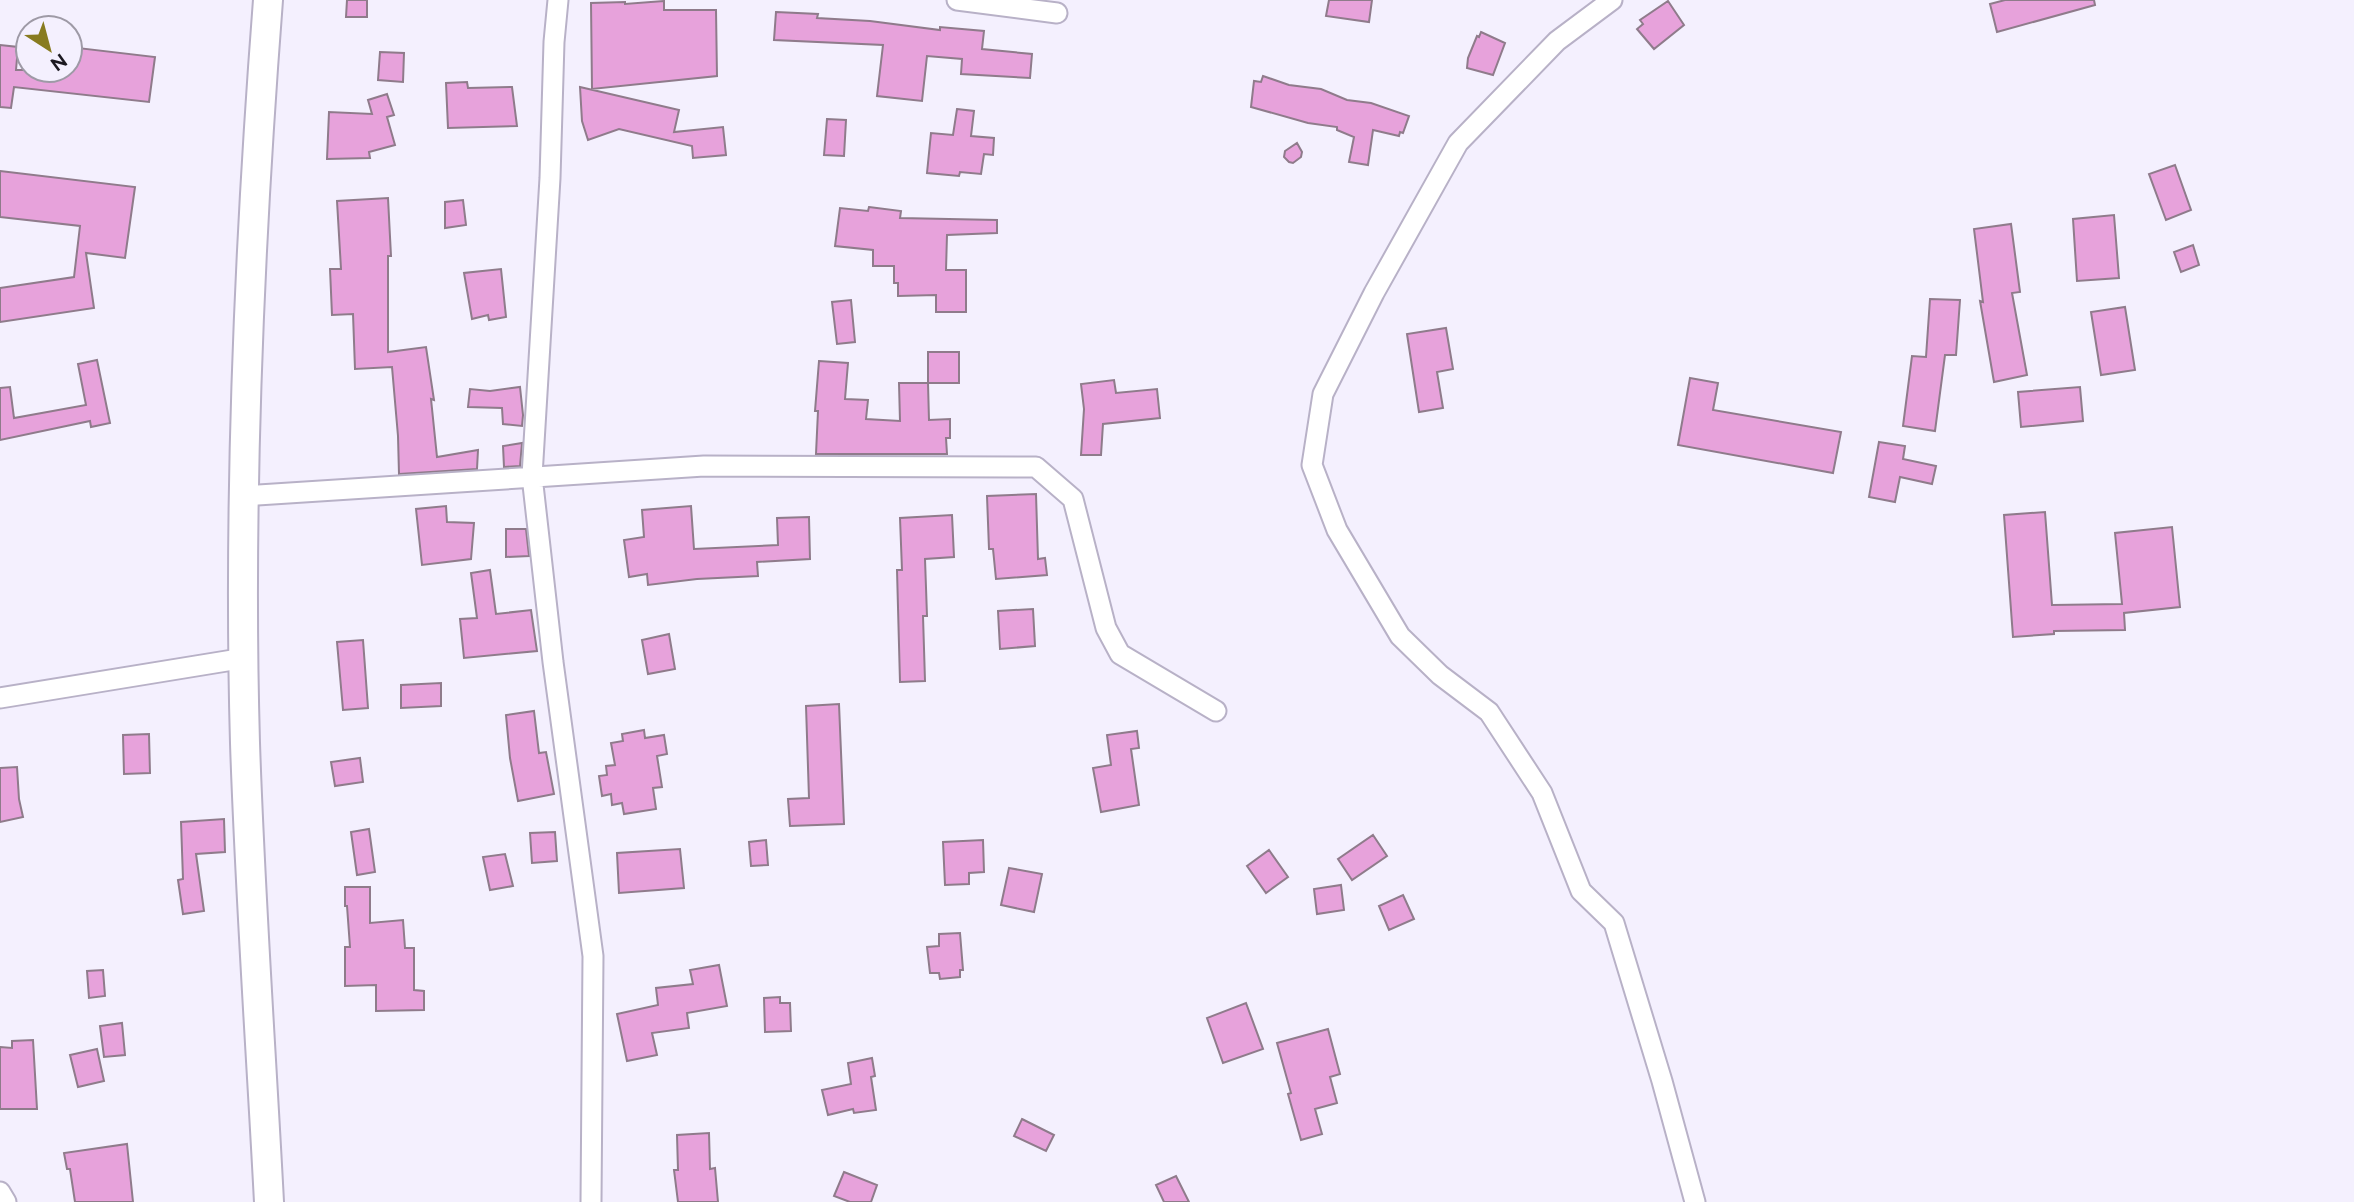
<svg xmlns="http://www.w3.org/2000/svg" width="2354" height="1202" font-family="Raleway,sans-serif">
	<rect width="100%" height="100%" fill="#f4f0fe"/>
	<!-- building -->
	<path fill="#e7a2db" stroke="#8f7b8b" stroke-width="2" d="M347,0H367V17H346Z
		M1329,0H1372L1369,22L1326,16Z
		M2005,0H2094L2095,5L1997,32L1990,4Z
		M664,1V10H716L717,76L592,89L591,3L625,2V4Z
		M1668,1L1684,25L1654,49L1637,29L1643,24L1640,20Z
		M776,12L818,14L817,18L870,21L940,30V27L984,31L982,49L1032,54L1030,78L961,74L962,59L927,56L922,101L877,96L883,45L774,40Z
		M1481,32L1505,43L1493,75L1467,68L1468,58L1477,36L1479,37Z
		M0,45L18,47L16,70H70V47L155,57L149,102L14,87L11,108L0,107Z
		M380,52L404,53L403,82L378,80Z
		M1263,76L1289,85L1321,89L1347,100L1371,103L1409,116L1403,133L1400,132L1399,136L1373,130L1368,165L1349,162L1354,137L1337,130V127L1308,123L1251,107L1254,81L1261,82Z
		M467,82L468,88L512,87L517,126L448,128L446,83Z
		M580,87L679,110L674,132L723,127L726,155L693,158L692,146L619,129L588,140L582,121Z
		M387,94L394,115L387,117L395,145L369,152L370,158L327,159L329,112L372,114L368,100Z
		M957,109L974,111L971,136L994,138L993,155L984,154L981,174L960,172L959,176L927,173L931,133L953,135Z
		M827,119L846,120L844,156L824,155Z
		M1297,143L1302,152L1301,157L1293,163L1289,162L1284,157L1285,151Z
		M2175,165L2191,210L2166,220L2149,174Z
		M0,171L135,187L125,258L86,253L94,308L0,322V288L74,277L80,226L0,217Z
		M388,198L391,256H388V352L426,347L434,400L431,399L437,457L478,450L477,469L399,474L398,436L392,367L355,369L353,314L332,315L330,269H341L337,201Z
		M463,200L466,225L445,228V202Z
		M869,207L901,211L900,218L997,220V233L947,235L946,270H966V312H936V295L898,296V283H894V266H873V250L835,246L840,208L868,211Z
		M2114,215L2119,278L2077,281L2073,219Z
		M2011,224L2020,292L2012,293L2027,375L1994,382L1980,301L1983,302L1974,229Z
		M2193,245L2199,265L2181,272L2174,252Z
		M501,269L506,317L489,320L488,315L472,319L464,273Z
		M1930,299L1960,300L1956,355H1945L1935,431L1903,426L1912,356L1926,357Z
		M851,300L855,342L837,344L832,302Z
		M2125,307L2135,370L2101,375L2091,312Z
		M1446,328L1453,369L1437,372L1443,408L1419,412L1407,334Z
		M928,352H959V383H928Z
		M97,360L110,423L91,427L90,421L0,440V388L10,387L14,418L86,405L78,364Z
		M819,361L848,363L845,399L868,400L866,419L900,421L899,383H928L929,420L950,419V438H946L947,454H816L818,411H815Z
		M1690,378L1718,383L1713,410L1841,432L1833,473L1678,445Z
		M1114,380L1116,393L1157,389L1160,418L1103,424L1101,455H1081L1084,409L1081,384Z
		M520,387L523,415L522,426L503,424L502,408L468,407L470,389L490,391Z
		M2080,387L2083,421L2021,427L2018,392Z
		M1879,442L1905,446L1903,459L1936,466L1932,484L1900,477L1895,502L1869,497Z
		M522,443L520,466L504,467L503,446Z
		M1036,494L1038,559L1045,558L1047,575L996,579L993,549H989L987,496Z
		M446,506L447,522L474,523L471,559L422,565L416,509Z
		M691,506L694,549L778,545L777,518L809,517L810,559L757,562L758,576L697,579L648,585L647,574L629,577L624,540L644,537L642,510Z
		M2045,512L2052,605L2122,604L2115,533L2172,527L2180,607L2124,613L2125,630L2054,631V634L2013,637L2004,515Z
		M952,515L954,557L925,559L927,616H923L925,681L900,682L897,570H902L900,518Z
		M506,529H526L529,556L506,557Z
		M490,570L496,614L531,610L537,651L464,658L460,619L477,618L471,573Z
		M1033,609L1035,646L1000,649L998,611Z
		M669,634L675,669L648,674L642,640Z
		M363,640L368,708L343,710L337,642Z
		M441,683V706L401,708V685Z
		M839,704L844,824L790,826L788,799L809,798L806,706Z
		M534,711L539,753L546,752L554,794L518,801L510,758L506,715Z
		M644,730L645,738L664,735L667,754L657,756L662,787L653,788L656,809L624,814L622,803L612,805L611,794L602,796L599,776L607,775L606,766L615,765L611,743L623,741L622,734Z
		M1137,731L1139,748L1131,749L1139,805L1101,812L1093,768L1111,765L1107,735Z
		M149,734L150,773L124,774L123,735Z
		M360,758L363,782L335,786L331,762Z
		M17,767L19,799L23,817L0,822V768Z
		M224,819L225,852L196,854L204,911L183,914L178,880L183,879L181,822Z
		M369,829L375,872L357,875L351,832Z
		M555,832L557,861L532,863L530,833Z
		M1373,835L1387,856L1352,880L1338,859Z
		M766,840L768,865L751,866L749,842Z
		M983,840L984,872L969,873V884L945,885L943,842Z
		M680,849L684,888L619,893L617,853Z
		M1269,850L1288,877L1266,893L1247,866Z
		M505,854L513,886L490,890L483,857Z
		M1009,868L1042,874L1034,912L1001,905Z
		M1341,885L1344,910L1317,914L1314,889Z
		M345,887H370V923L403,920L405,948H414V990L424,991V1010L376,1011V985L345,986V947H350L347,906H345Z
		M1403,895L1414,919L1389,930L1379,906Z
		M960,933L963,970H960V977L940,979L939,973H930L927,947L939,946V934Z
		M719,965L727,1006L687,1013L689,1028L652,1033L657,1055L627,1061L617,1014L658,1005L656,988L693,984L690,970Z
		M103,970L105,996L89,998L87,971Z
		M780,997V1003H790L791,1031L765,1032L764,998Z
		M1246,1003L1263,1049L1223,1063L1207,1018Z
		M122,1023L125,1055L104,1057L100,1026Z
		M1328,1029L1340,1074L1330,1077L1337,1103L1315,1109L1322,1134L1301,1140L1288,1094L1291,1093L1277,1043Z
		M33,1040L37,1109H0V1047L12,1048V1041Z
		M97,1049L104,1081L78,1087L70,1055Z
		M872,1058L875,1076L871,1077L876,1110L854,1113L853,1109L828,1115L822,1090L851,1084L848,1063Z
		M1022,1119L1054,1135L1046,1151L1014,1136Z
		M709,1133L710,1169L715,1168L718,1202H678L674,1170H678L677,1135Z
		M127,1144L133,1202H75L70,1169H67L64,1153Z
		M844,1172L877,1185L871,1202H850L834,1196Z
		M1176,1176L1189,1202H1164L1156,1185Z"/>
	<g fill="none" stroke-linecap="round" stroke-linejoin="round">
		<defs>
			<path id="minor" d="M558,0L554,42L550,178L532,476L553,662L593,956L591,1202
				M957,0L1057,13
				M1612,0L1557,41L1458,143L1374,293L1323,394L1312,465L1337,530L1400,636L1440,675L1489,712L1542,793L1581,891L1614,923L1662,1081L1695,1202
				M244,496L704,466L1036,467L1073,499L1106,628L1120,654L1216,711
				M0,698L245,658
				M0,1192L6,1202"/>
			<path id="secondary" d="M268,0C249,247 238,496 245,743C250,896 261,1049 269,1202"/>
		</defs>
		<!-- minor casing -->
		<use href="#minor" stroke="#b8b1c7" stroke-width="23"/>
		<!-- secondary casing -->
		<use href="#secondary" stroke="#b8b1c7" stroke-width="32"/>
		<!-- minor -->
		<use href="#minor" stroke="#fff" stroke-width="19"/>
		<!-- secondary -->
		<use href="#secondary" stroke="#fff" stroke-width="28"/>
	</g>
	<!-- north arrow -->
	<g transform="translate(49 49) rotate(144)"><circle r="33" fill="#f4f0fe" stroke="#9e9aa6" stroke-width="2"/>
	<path d="M0-5L12 26L0 18L-12 26Z" fill="#887b20"/>
	<text y="-10" font-size="19" font-weight="bold" text-anchor="middle" fill="#1c1921">N</text>
	</g>
</svg>
